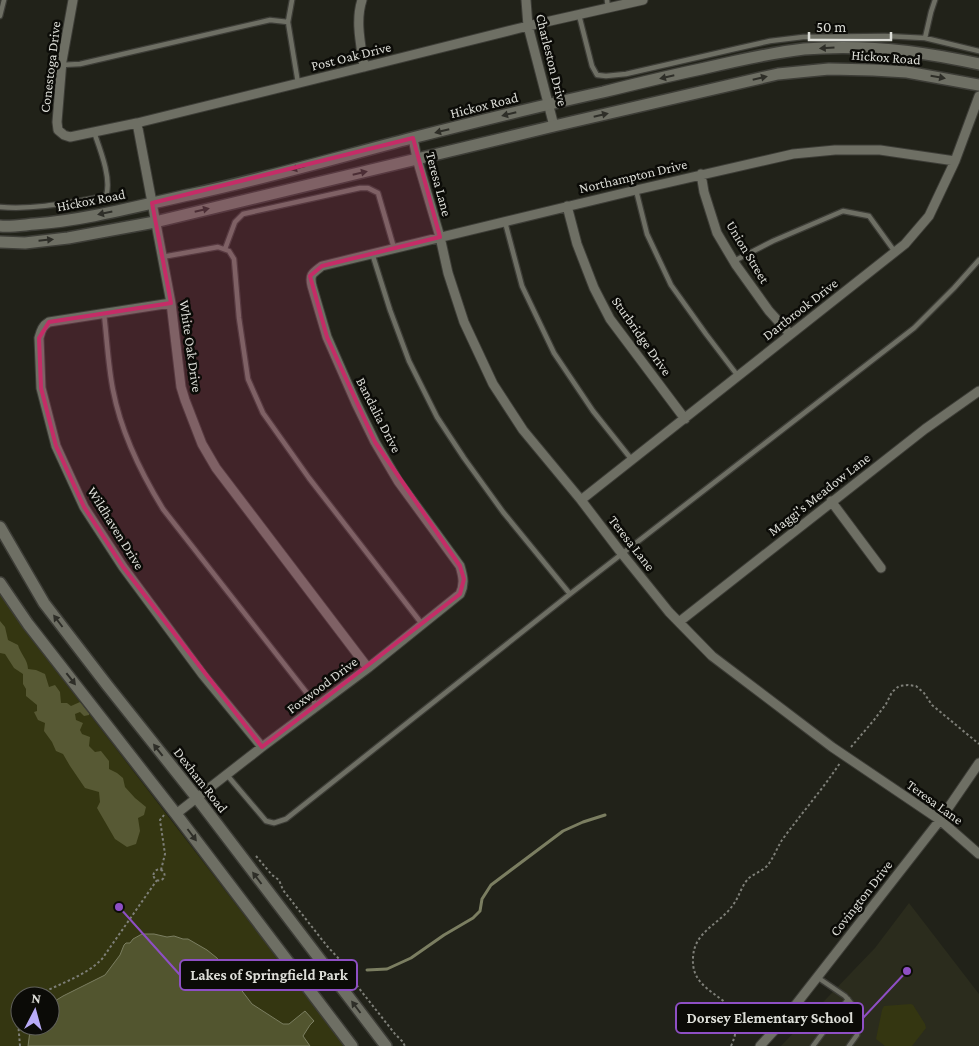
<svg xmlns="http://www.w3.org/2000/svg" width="979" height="1046" font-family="'Crimson Pro',serif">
	<rect width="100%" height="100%" fill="#212219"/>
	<!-- built -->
	<path fill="#2b2c1d" d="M909,903L979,994V1046H781L875,948Z"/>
	<!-- green -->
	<path fill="#343611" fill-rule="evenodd" d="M0,593L37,646L345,1046H0ZM20,996H50V1026H20Z
		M911,1004L913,1005L925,1024L926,1028L912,1046H885L876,1039L882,1010L884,1006Z"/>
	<!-- forest -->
	<path fill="#575934" d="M0,621L5,627L8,640L18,645C20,653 28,660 28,669L36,670L45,674L49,687L55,685L60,692L61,703H67L71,706L80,702L89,713V715L84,716L80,712L75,714L76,720L83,723L80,730L82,734L90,737L89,746L95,752L101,751L109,761V769L117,773L123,778L125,787L135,798L146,807L144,815L138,818L140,831L136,844L127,847L115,839L97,808L100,802L99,792L85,788L70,766L63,754L56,751L52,742L44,731L45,723L38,720L34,712L37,711V705L26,696V689L23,684V674L14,668L5,654L0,653Z"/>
	<!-- water -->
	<path fill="#52552f" stroke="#7b7e61" d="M142,934H154L167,937L174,936L183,939H188L207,950L217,958L252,1004L283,1024H289L305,1011L314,1021L310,1025L303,1036L310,1046H28L30,1031L32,1026H50V1004L63,996L105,975L120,955L124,945L126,943H130L133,939Z"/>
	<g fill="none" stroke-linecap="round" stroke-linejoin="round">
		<!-- stream -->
		<path stroke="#7b7e61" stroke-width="3" d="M367,970L387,969L411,958L444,935L473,918L480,911L482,899L491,885L563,831L583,822L605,815"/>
		<defs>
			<path id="service" d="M607,0L608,8
				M579,15L592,66L597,75L606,76L626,74L739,48L770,41L803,37L885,36L925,38L979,51
				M0,16L4,0
				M288,22L292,0
				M925,38L931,12L935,0
				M61,65L80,64L270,20L288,22L298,83
				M636,190L647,234L671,285L706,334L738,376
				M0,207C36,210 71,202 106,196C112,179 100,149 94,132
				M505,222L522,286L554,353L593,411L632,460
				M225,249L235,222L243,214L360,188H368L378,193L394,248
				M372,253L390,310L409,361L437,417L464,458L503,512L570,594
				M162,257L218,247L229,251L234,259L239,318L248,379L263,413L309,478L422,624
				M734,261L773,241L843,211L869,216L895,252
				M104,314C107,339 108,365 113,390C121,432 141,473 163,509L317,706
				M227,775L266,821L274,823L286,819L570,594L914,328L954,288L979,260
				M817,977L845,996L851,1003L859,1017L857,1035L849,1046
				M813,1046L848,999"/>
			<path id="minor" d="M73,0L62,61L57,122L58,130L64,135L70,137L137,123L364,67L528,26L643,0
				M362,0C355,21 361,45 364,67
				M526,0L528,26L554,126
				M137,123L171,303L181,387L185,400L202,444L216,468L368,668
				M413,138L417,159L440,237L448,273L464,322L493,384L523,430L581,500L619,550L669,612L712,656L832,747L940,820L979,854
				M701,174L704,192L717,233L736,265L769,311L790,334
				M567,206L577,244L594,288L610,319L685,419
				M171,303L49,322C42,326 41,331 39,338L41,388L56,446L84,507L123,567L203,675L262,747
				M581,500L905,244L929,216L955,161L979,96
				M831,501L881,568
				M679,622L925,429L979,391
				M176,814L262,747L368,668L460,594C465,584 463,576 460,566L398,481L375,442L356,403L327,337L312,286C309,274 313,273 322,266L636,190L793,154L835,150H880L955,161
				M760,1046L783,1021L940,820L979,763"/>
			<path id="tertiary" d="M0,226C12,227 23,225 35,224C88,220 141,205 193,194C267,178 339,157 412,138C475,122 539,106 603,92C635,84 668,76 701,69C735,61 769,53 804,49C863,44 922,51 979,64
				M0,242L25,243L68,238L155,222L554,126L778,74L829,69L873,70L907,72L979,85
				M0,527L44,603L107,685L197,798L386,1046
				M0,583L28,624L176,814L352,1046"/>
		</defs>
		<!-- service casing -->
		<use href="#service" stroke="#3d3d37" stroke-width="7"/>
		<!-- minor casing -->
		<use href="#minor" stroke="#3d3d37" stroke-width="11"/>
		<!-- tertiary casing -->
		<use href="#tertiary" stroke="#3d3d37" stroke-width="14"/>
		<!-- path -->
		<path stroke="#7e7f78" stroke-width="2" stroke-dasharray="2.5 2.5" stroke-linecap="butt" d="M851,747L874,720L886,704L892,692L899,686L908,685L916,686L924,693L932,705L979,744
			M256,856L272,875L279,880L283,890L327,946L340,960L343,968L395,1034L402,1041L405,1046
			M153.5 875a5.5 5.5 0 1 1 11 0a5.5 5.5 0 1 1-11 0Z
			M161,870L165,854L160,820L164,815
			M36,996C58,984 84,977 102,959L157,880
			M20,1046L18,1021L20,1015
			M731,1046C755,992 690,1002 693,958C694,931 719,925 733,905C739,897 741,887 748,879C753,874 761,872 767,866C773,859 777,848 782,840C801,814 822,790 840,763"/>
		<!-- service -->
		<use href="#service" stroke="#6e6f64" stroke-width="4.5"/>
		<!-- minor -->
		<use href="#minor" stroke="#6e6f64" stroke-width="9"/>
		<!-- tertiary -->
		<use href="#tertiary" stroke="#6e6f64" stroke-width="11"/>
	</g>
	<!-- one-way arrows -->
	<defs><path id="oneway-solid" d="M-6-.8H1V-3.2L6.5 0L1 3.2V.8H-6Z" transform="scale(1.25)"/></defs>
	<g fill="#2e2e28">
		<use href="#oneway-solid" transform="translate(827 48) rotate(177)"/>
		<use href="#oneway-solid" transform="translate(667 77) rotate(167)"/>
		<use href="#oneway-solid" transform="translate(938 77) rotate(10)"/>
		<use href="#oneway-solid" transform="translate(760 78) rotate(-13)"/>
		<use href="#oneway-solid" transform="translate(509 114) rotate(166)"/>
		<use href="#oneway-solid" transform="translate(601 115) rotate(-13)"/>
		<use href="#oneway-solid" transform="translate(442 131) rotate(166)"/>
		<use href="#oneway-solid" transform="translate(298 168) rotate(165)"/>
		<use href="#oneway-solid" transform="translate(360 173) rotate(-13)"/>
		<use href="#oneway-solid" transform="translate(202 210) rotate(-13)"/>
		<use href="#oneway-solid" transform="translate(105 213) rotate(168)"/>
		<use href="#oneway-solid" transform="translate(46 240) rotate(-6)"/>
		<use href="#oneway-solid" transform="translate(58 621) rotate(-127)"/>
		<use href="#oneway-solid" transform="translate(71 679) rotate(52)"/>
		<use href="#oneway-solid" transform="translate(158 750) rotate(-128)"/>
		<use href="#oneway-solid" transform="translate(192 835) rotate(53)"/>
		<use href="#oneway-solid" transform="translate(257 878) rotate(-127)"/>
		<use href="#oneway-solid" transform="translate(356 1007) rotate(-127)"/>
	</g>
	<!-- marked area -->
	<path fill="#c52c67" fill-opacity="0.2" stroke="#c52c67" stroke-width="4" stroke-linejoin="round" d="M413,138L440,237L322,266L310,276L327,337L375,442L460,566L464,579L460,594L262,747L123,567L84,507L56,446L41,388L39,338L49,322L171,303L152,203Z"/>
	<g text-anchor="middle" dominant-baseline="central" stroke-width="5" stroke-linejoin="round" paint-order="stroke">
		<!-- street labels -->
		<g font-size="14" fill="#dcddd7" stroke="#0b0b07">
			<text transform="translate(351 56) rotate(-14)">Post Oak Drive</text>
			<text transform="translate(886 57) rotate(4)">Hickox Road</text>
			<text transform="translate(552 60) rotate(76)">Charleston Drive</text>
			<text transform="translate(50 67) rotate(-83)">Conestoga Drive</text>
			<text transform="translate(484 105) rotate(-14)">Hickox Road</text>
			<text transform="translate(633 176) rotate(-13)">Northampton Drive</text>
			<text transform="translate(439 184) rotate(75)">Teresa Lane</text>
			<text transform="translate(91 200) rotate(-11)">Hickox Road</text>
			<text transform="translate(748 252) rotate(59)">Union Street</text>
			<text transform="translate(800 309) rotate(-38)">Dartbrook Drive</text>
			<text transform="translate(642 336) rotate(55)">Sturbridge Drive</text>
			<text transform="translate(191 346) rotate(82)">White Oak Drive</text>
			<text transform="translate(379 415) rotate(63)">Bandalia Drive</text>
			<text transform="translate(819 494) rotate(-38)">Maggi's Meadow Lane</text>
			<text transform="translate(116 528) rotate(58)">Wildhaven Drive</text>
			<text transform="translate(632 543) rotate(52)">Teresa Lane</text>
			<text transform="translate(322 685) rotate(-37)">Foxwood Drive</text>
			<text transform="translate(201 780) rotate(52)">Dexham Road</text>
			<text transform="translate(935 802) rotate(36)">Teresa Lane</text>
			<text transform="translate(861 898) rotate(-52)">Covington Drive</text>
		</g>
	</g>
	<!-- callouts -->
	<path fill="none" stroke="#8e4fc4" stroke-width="2" d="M119 907L180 975M907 971L863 1018"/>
	<g fill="#8e4fc4" stroke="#0b0b07" stroke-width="2">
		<circle cx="119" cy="907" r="5"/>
		<circle cx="907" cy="971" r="5"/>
	</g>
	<g fill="#0b0b07" stroke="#8e4fc4" stroke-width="2">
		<rect x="180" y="960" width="177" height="30" rx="5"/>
		<rect x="676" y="1003" width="187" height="30" rx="5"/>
	</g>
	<g font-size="15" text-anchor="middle" font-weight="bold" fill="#dcddd7">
		<text x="269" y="980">Lakes of Springfield Park</text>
		<text x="770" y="1023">Dorsey Elementary School</text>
	</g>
	<!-- north arrow -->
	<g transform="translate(35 1011) rotate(6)"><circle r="24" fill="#0b0b07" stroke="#5f5f5a"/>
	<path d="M0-4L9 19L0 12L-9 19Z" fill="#b8abf7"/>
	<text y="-8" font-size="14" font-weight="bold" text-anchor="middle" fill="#dcddd7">N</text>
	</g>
	<!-- scale -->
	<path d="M809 32v8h82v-8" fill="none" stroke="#dcddd7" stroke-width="2.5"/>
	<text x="816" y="32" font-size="15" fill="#dcddd7" stroke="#0b0b07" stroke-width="4" paint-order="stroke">50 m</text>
</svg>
